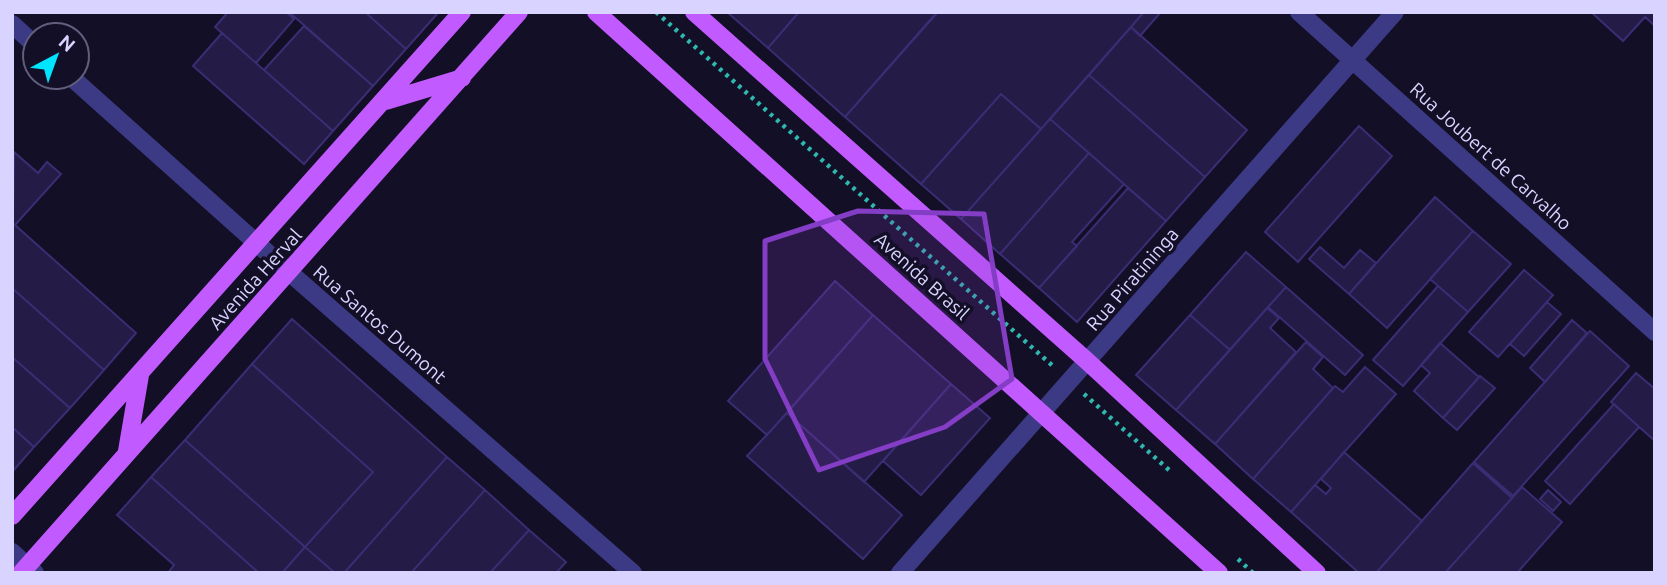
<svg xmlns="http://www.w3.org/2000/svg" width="1667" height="585" font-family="Ubuntu,sans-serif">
	<rect width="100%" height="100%" fill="#130f26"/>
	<!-- building -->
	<path fill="#241b47" stroke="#3b2d73" stroke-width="2" d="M228,12H286L294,19L256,63L215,27Z
		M289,12H365L406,49L373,86Z
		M365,12H436L437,14L406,49Z
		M727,12H799L768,48Z
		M799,12H938L845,117L768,48Z
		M937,12H1144L1041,129L1001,94L921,184L845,117Z
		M1144,12H1161L1140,36L1131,27Z
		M1591,12H1655V26L1645,17L1623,41Z
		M304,26L373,86L333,131L264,70Z
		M1131,27L1247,130L1205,177L1089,75Z
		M222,33L333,131L304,164L193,66Z
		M1089,75L1205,177L1166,221L1050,119Z
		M1001,94L1041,129L961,219L921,184Z
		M1050,119L1089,153L1000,254L961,219Z
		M1359,126L1392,156L1298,262L1265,232Z
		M14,152L38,173L47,162L61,174L15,225L136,333L104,370L12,288Z
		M1089,153L1124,184L1072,242L1077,246L1039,288L1000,254Z
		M1128,188L1166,221L1077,322L1039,288Z
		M1435,197L1473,231L1387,328L1349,294Z
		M1473,231L1511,264L1468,312L1430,279Z
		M1320,247L1344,268L1360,250L1376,263L1349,294L1309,259Z
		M1246,252L1286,287L1230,350L1190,315Z
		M1524,270L1553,295L1498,357L1469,332Z
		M835,281L873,315L767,435L728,401Z
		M1438,286L1468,312L1403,386L1373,360Z
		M1286,287L1363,355L1345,375L1268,307Z
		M12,288L104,370L70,408L12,357Z
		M1547,302L1561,314L1524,356L1510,344Z
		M1267,308L1279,318L1270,328L1296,352L1215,444L1176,410Z
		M873,315L951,384L864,482L787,413Z
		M1190,315L1230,350L1176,410L1136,375Z
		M292,319L447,457L344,573H335L305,547L373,472L252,364Z
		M1572,320L1587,333L1545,382L1530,368Z
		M1590,331L1629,366L1513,496L1474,462Z
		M1306,342L1323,357L1313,369L1333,388L1253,479L1215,444Z
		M1440,343L1479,377L1443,418L1414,391L1430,373L1421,365Z
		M12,357L70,408L34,447L12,427Z
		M252,364L373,472L305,547L185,440Z
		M1365,367L1396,394L1291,512L1253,479L1335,386L1343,392Z
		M1636,373L1655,389V441L1611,402Z
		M1480,376L1495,388L1457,430L1443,418Z
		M951,384L990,418L921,495L883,461Z
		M1614,404L1639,427L1570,504L1545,481Z
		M787,413L902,515L863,559L747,456Z
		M12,427L34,447L12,472Z
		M185,440L305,547L282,573H259L151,477Z
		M1344,452L1422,521L1376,573H1359L1291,512L1315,485L1326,494L1331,488L1321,479Z
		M447,457L485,490L411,573H344Z
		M1473,463L1512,498L1445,573H1376Z
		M151,477L259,573H168L174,565L117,515Z
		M1522,487L1562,522L1517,573H1445Z
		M485,490L529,530L490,573H411Z
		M1548,490L1561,502L1553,511L1540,499Z
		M529,530L566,562L556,573H490Z
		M305,547L335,573H282Z"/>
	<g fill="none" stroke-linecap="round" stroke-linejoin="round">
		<!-- path -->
		<path stroke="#2fb8b0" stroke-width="4.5" stroke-dasharray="3.5 5" stroke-linecap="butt" d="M656,12L1054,367
			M1084,394L1169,470
			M1238,559L1253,573"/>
		<!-- minor -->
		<path stroke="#3d3a85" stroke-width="18" d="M1299,12L1655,332
			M12,24L35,45
			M71,77L289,272L633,573
			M12,552L35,573
			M900,573L1395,12"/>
		<!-- major -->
		<path stroke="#c25bff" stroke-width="18" d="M596,12L1219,573
			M694,12L1087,361L1317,573
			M386,101L462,78
			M127,451L140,375
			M12,516L462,12
			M21,573L519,12"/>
	</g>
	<!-- marked area -->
	<path fill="#843dc5" fill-opacity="0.2" stroke="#843dc5" stroke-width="5" stroke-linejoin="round" d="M858,211L984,214L1012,379L945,427L819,470L765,359V241Z"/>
	<g text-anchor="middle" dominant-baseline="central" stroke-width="7" stroke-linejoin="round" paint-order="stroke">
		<!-- street labels -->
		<g font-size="19" fill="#d9d4ff" stroke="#130f26">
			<text transform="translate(1491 156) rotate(42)">Rua Joubert de Carvalho</text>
			<text transform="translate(922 276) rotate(42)">Avenida Brasil</text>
			<text transform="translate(255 279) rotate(-48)">Avenida Herval</text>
			<text transform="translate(1132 279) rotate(-49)">Rua Piratininga</text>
			<text transform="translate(380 324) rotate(41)">Rua Santos Dumont</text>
		</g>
	</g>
	<!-- border -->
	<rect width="1667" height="585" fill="none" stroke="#d9d4ff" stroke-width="28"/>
	<!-- north arrow -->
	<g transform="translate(56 56) rotate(41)"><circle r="33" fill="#130f26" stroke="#625e7d" stroke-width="2"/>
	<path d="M0-5L12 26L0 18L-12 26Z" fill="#00e5ff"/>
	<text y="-10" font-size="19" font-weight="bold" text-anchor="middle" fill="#d9d4ff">N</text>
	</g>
</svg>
